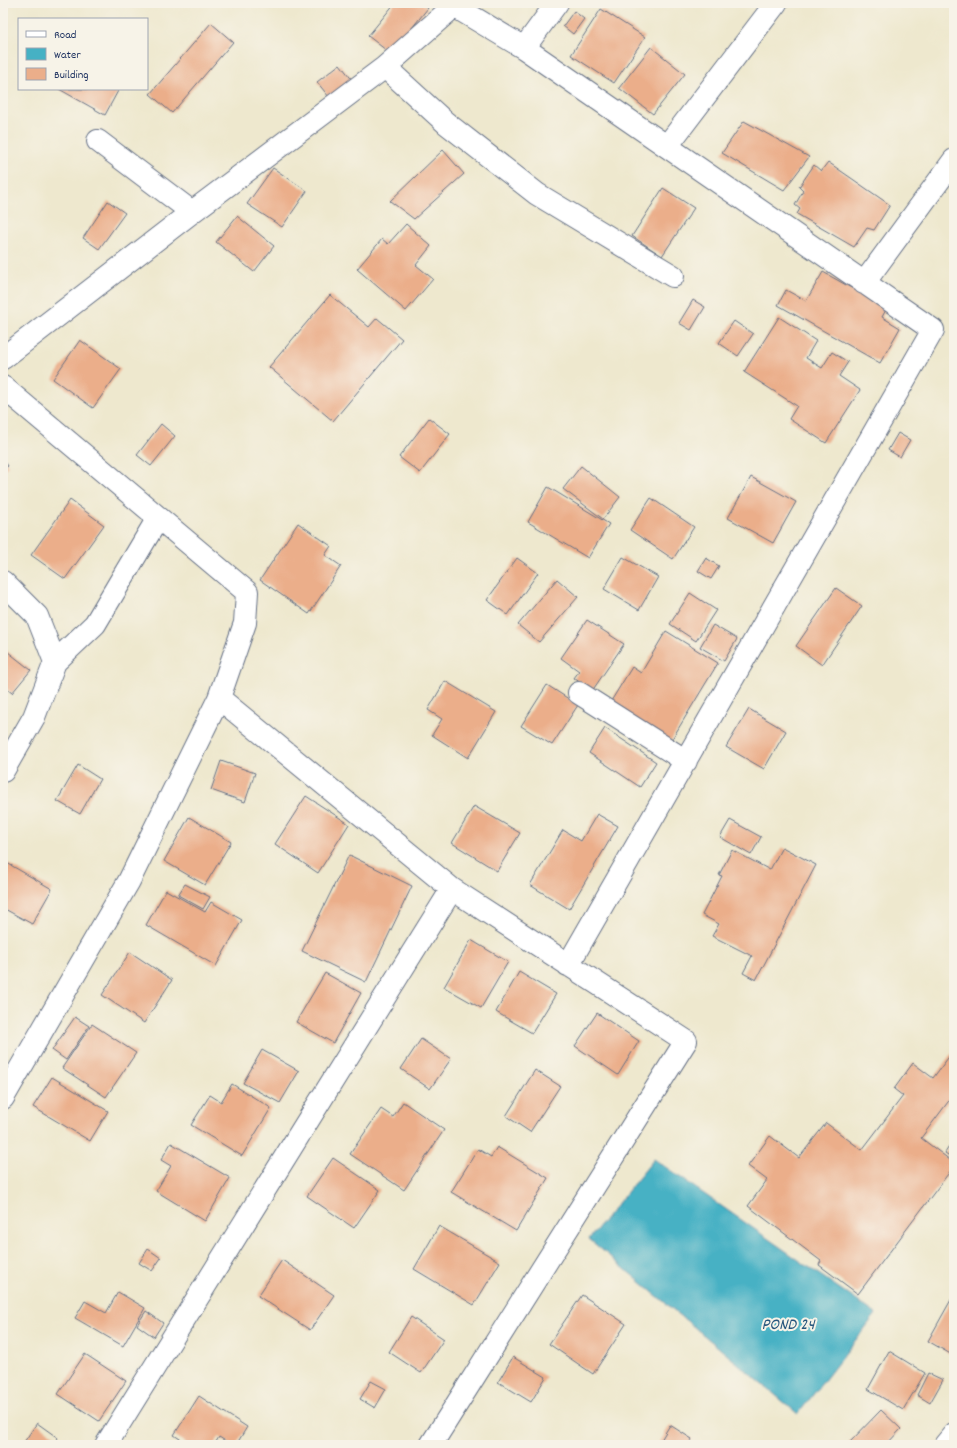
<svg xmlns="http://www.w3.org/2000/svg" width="957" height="1448" font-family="Dekko,sans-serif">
	<rect width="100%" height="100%" fill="#f7f3e8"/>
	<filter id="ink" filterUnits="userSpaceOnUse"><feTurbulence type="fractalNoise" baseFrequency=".025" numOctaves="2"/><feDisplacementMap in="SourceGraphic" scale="8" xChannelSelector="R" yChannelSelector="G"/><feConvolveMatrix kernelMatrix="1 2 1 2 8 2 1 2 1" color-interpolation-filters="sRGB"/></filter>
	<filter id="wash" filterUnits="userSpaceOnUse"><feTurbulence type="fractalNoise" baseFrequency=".012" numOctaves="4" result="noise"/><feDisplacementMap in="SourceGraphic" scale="16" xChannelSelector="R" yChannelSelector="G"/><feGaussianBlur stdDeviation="0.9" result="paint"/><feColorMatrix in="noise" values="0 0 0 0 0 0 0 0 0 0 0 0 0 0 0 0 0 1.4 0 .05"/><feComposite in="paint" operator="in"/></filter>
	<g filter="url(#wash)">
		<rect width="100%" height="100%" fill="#eee8ce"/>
		<!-- water -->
		<path fill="#46b1c4" stroke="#307091" d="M654,1159L876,1314L798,1414L589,1239Z"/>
		<g id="blocks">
			<!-- building -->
			<path fill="#ebae8a" d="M395,3H422L428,8L391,54L368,36Z
				M601,9L645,37L614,83L571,55Z
				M574,11L584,19L573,34L563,26Z
				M211,23L233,42L172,113L150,94Z
				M651,47L685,74L653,114L619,88Z
				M340,64L356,85L333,102L317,82Z
				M59,89H119L105,115Z
				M744,121L809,157L784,190L722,153Z
				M443,150L464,174L414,219L390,201Z
				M828,162L890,205L874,230L867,228L854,247L797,214L800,209L795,205L803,191L799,187L814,165L821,171Z
				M273,168L307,191L282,227L247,204Z
				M663,188L694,208L662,256L632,236Z
				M108,201L125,213L99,249L83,238Z
				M237,216L274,246L254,272L216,242Z
				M406,224L431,246L416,265L433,279L406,311L357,269L382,239L388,244Z
				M823,272L887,308L882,317L900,328L880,363L778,305L786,290L806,301Z
				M330,295L369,327L377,318L402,339L333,421L269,367Z
				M693,300L705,307L691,330L679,323Z
				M779,317L816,341L806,358L822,368L832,352L848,362L839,376L860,390L826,443L789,419L797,406L744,372Z
				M734,321L753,334L738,356L719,343Z
				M80,340L121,369L93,408L53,379Z
				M429,418L450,434L420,473L399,457Z
				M161,424L175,436L151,466L137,455Z
				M898,433L910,440L900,457L888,450Z
				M3,459L8,466L3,470Z
				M581,466L620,497L603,519L563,489Z
				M751,477L796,502L773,543L728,518Z
				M548,487L609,524L588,558L528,522Z
				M651,498L694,527L673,559L630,530Z
				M70,500L104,525L65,579L31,555Z
				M298,523L331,546L325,555L341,566L309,614L260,580Z
				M623,557L658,577L639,610L604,589Z
				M517,558L538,573L508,615L487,600Z
				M706,558L719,566L711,579L698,571Z
				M557,579L578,597L539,642L518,625Z
				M836,588L862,606L822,665L796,646Z
				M690,593L716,610L696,641L670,624Z
				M587,620L624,644L592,691L574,678L579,671L561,658Z
				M713,625L737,639L724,661L700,647Z
				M666,631L718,663L669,744L608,706L632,667L641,673Z
				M3,648L31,670L12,693L7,689L3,694Z
				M445,681L496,712L468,758L432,735L442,719L428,710Z
				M547,685L578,705L552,745L521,726Z
				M749,709L786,731L764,769L726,747Z
				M605,728L656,762L640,787L589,753Z
				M221,761L255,773L245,802L211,790Z
				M78,765L100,779L80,814L57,801Z
				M306,796L349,824L318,873L275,844Z
				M474,806L520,833L497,871L452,843Z
				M597,814L618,826L569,909L530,885L563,830L581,841Z
				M189,817L231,842L205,885L164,861Z
				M730,820L761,837L751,855L720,837Z
				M782,847L816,865L756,980L743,973L752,956L712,936L719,924L702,915L722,876L719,875L732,850L770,870Z
				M349,855L412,886L366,982L302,951Z
				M7,863L52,889L32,924L3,908V870Z
				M185,884L210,897L203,909L178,895Z
				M166,890L205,912L211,902L242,920L216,966L146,925Z
				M471,940L508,962L481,1008L444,987Z
				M130,952L172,980L144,1023L102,995Z
				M519,972L556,994L532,1033L496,1012Z
				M325,973L361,993L333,1043L296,1022Z
				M597,1013L639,1041L618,1075L575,1046Z
				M75,1017L89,1026L66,1060L52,1050Z
				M92,1024L136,1053L106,1097L62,1068Z
				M421,1039L451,1059L430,1089L401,1069Z
				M262,1050L299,1071L280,1103L243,1083Z
				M954,1050V1094L921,1138L954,1163V1166L858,1294L819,1265L821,1261L748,1206L767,1180L748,1166L770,1136L799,1158L826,1123L862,1150L903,1096L894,1089L913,1063L933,1078Z
				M535,1070L560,1086L530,1132L506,1116Z
				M52,1077L108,1111L90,1141L33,1107Z
				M232,1084L271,1108L242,1156L191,1125L210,1095L221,1102Z
				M403,1102L444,1130L404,1190L350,1154L381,1109L393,1117Z
				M954,1139V1159L945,1153Z
				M171,1143L230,1178L205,1221L156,1191L171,1166L161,1160Z
				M497,1147L548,1178L516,1231L451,1192L478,1149L491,1157Z
				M333,1158L380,1190L354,1228L307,1196Z
				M439,1226L500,1262L474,1305L414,1269Z
				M148,1249L161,1258L152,1271L139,1263Z
				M282,1260L334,1295L310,1330L258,1296Z
				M118,1292L145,1308L123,1346L75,1318L85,1301L106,1313Z
				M582,1295L626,1324L593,1374L549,1344Z
				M952,1298L954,1299V1356L928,1341Z
				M146,1311L163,1323L154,1337L137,1325Z
				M411,1317L444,1339L421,1373L389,1352Z
				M889,1351L925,1373L903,1410L868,1389Z
				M85,1354L126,1381L99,1421L58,1394Z
				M513,1357L546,1377L531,1402L498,1382Z
				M928,1373L943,1380L930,1403L917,1395Z
				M371,1381L386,1389L375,1408L360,1399Z
				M199,1396L247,1427L236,1445H232L219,1437L214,1445H189L174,1435Z
				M881,1410L901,1429L886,1445H850L848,1444Z
				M37,1423L58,1438L53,1445H22Z
				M670,1425L692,1439L688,1445H658Z"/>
		</g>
	</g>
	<g filter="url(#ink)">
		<use href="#blocks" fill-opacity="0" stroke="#657085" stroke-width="1"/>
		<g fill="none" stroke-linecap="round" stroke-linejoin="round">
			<defs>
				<path id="street" d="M449,3L524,48
					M557,3L524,48L933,330L568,965
					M385,67L446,123L537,194L673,276
					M98,141L192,212L385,67L453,7
					M667,146L776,3
					M864,283L954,160
					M3,358L192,212
					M3,387L247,592L245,623L219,698
					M3,582L37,616L55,662L34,717L3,771
					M55,662L95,624L158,518
					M579,693L686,761
					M3,1098L129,881L219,698L452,889L686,1041L431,1445
					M106,1445L452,889
					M945,1445L954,1434"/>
			</defs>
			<!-- street casing -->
			<use href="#street" stroke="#657085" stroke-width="24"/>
			<!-- street -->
			<use href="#street" stroke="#fff" stroke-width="22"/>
		</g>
	</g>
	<g text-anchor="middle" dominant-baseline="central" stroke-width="4" stroke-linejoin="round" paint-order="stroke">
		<!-- water labels -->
		<g font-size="17" font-style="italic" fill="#28567d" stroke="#f7f3e8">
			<text x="788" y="1326">POND 24</text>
		</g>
	</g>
	<!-- margin -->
	<rect width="957" height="1448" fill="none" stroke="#f7f3e8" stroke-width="16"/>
	<!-- legend -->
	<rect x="18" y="18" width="130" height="72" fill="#f7f3e8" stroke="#9fa5b1"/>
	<rect x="26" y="31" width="20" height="6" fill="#ffffff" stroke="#9fa5b1"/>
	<text x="54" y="38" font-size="12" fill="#1b2f5e">Road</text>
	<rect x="26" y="48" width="20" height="12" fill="#46b1c4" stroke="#9fa5b1"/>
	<text x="54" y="58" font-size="12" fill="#1b2f5e">Water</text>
	<rect x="26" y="68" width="20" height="12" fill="#ebae8a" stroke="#9fa5b1"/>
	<text x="54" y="78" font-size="12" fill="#1b2f5e">Building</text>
</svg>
